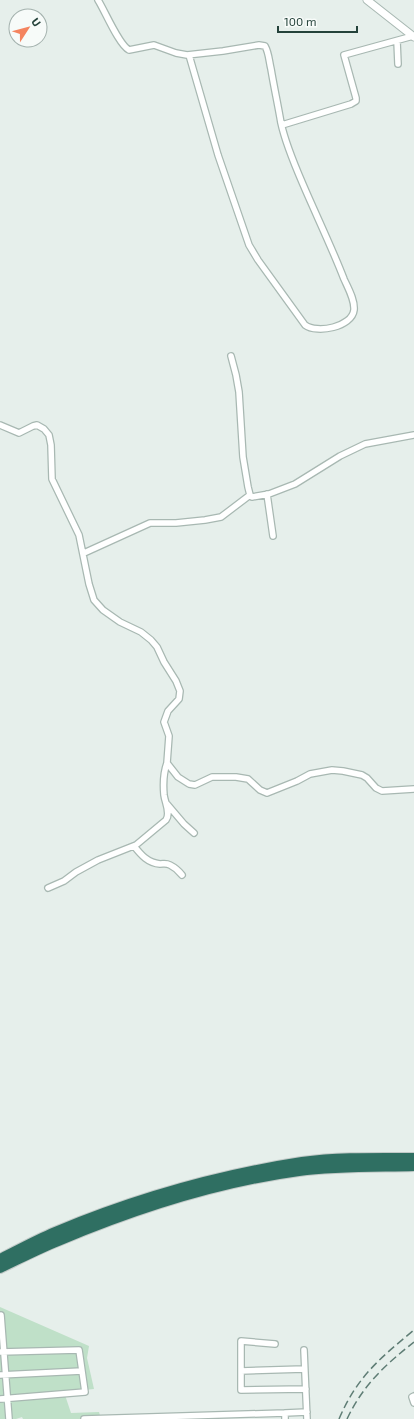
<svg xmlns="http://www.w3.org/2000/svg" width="414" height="1419" font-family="'Exo 2',sans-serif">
	<rect width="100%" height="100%" fill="#e6efeb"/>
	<!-- green -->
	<path fill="#bfe0c8" d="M0,1307L89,1346L87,1358L94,1389L64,1392L71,1413L99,1412L101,1419H23L22,1417L16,1419H0Z"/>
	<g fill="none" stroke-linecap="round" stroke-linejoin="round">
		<defs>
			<path id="minor" d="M98,0C105,11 119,45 129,50L154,45L176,53L187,55L223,51L259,45L265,46C269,53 269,61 271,69C274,87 278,105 281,123C286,146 296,168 305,189C318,219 332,248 344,279C348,288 355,300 354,310C352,327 317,334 305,325L258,260L249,245L218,155L189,55
				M397,41L398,64
				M282,125L351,104L356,101V98L344,55L413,36
				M231,356L236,375L239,392L243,457L248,487L250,495L252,497L269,494L295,484L340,456L365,444L414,435
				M0,425L19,433L33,426L37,425L44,429L49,435L51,445L52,479L79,535L89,584L94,600L103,610L120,622L141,632L151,640L157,647L164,662L176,681L180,691L179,699L168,711L164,722L169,736L167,763L178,777L189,784L195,785L212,777H236L248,779L260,790L267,793L297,781L310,774L332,770L343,771L362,775L367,778L376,788L382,791L414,789
				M267,494L273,536
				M84,553L150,523H176L205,520L221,517L250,495
				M167,804L184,824L194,833
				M134,846C141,855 148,863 160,864C164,864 166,863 170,865C174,867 179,871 182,875
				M48,888L64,881L76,872L98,860L136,845L166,820C171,813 165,803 164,795C163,784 163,774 167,763
				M1,1315L9,1419
				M275,1344L241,1341V1371L304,1369
				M304,1350L307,1419
				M0,1352L79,1350L85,1392L0,1399
				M241,1371V1390L306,1389
				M0,1375L82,1371
				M414,1396L412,1397L414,1403
				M285,1413L307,1412
				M84,1419L285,1413V1419"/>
			<path id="tertiary" d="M367,0L414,37"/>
			<path id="motorway" d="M0,1259C18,1250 36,1240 55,1232C134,1199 217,1175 302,1162C339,1157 377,1158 414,1158
				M0,1268C19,1259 38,1249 58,1241C134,1209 217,1182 299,1171C337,1166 376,1167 414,1166"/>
		</defs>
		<!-- minor casing -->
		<use href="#minor" stroke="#a8b8b2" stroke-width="8"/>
		<!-- tertiary casing -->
		<use href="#tertiary" stroke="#a8b8b2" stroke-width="9"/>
		<!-- motorway casing -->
		<use href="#motorway" stroke="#c2cac8" stroke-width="12"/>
		<!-- minor -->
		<use href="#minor" stroke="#fff" stroke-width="5.5"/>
		<!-- tertiary -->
		<use href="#tertiary" stroke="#fff" stroke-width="7"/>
		<!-- motorway -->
		<use href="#motorway" stroke="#2f6f62" stroke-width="10"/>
		<!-- rail -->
		<path stroke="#5f7d75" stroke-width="1.5" stroke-dasharray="8 4" stroke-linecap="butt" d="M339,1419C357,1377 379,1359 414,1330
			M347,1419C363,1385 385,1365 414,1342"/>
	</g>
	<!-- north arrow -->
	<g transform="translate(28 28) rotate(54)"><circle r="19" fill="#f7fbf9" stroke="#a3b1ad"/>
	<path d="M0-3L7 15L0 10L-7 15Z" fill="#f4845f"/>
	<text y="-6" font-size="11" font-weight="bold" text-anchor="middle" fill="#24423a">U</text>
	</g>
	<!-- scale -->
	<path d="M278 26v6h79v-6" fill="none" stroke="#24423a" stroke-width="2"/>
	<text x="284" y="26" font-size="12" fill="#24423a" stroke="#f7fbf9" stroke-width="3" paint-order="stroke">100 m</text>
</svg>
